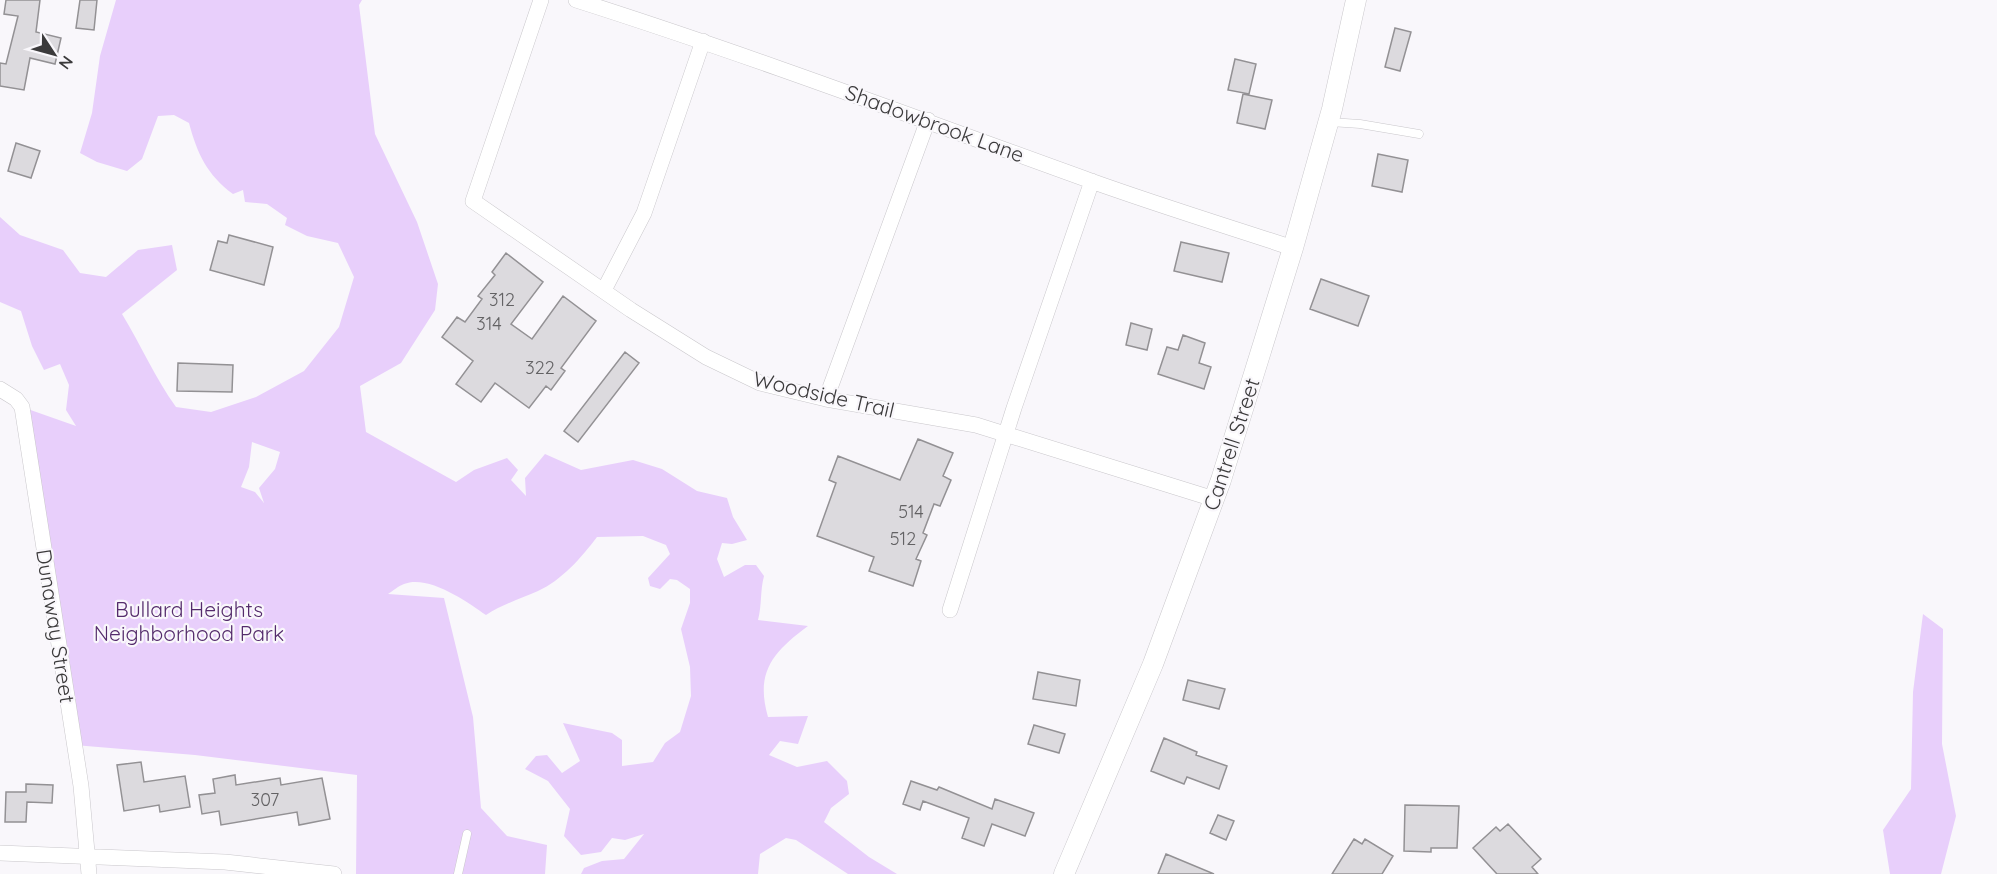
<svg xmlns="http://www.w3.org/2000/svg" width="1997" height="874" font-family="Quicksand,sans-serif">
	<rect width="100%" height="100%" fill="#f9f7fb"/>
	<!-- green -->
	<path fill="#e8cffb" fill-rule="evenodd" d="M116,0H362L359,5L375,134L417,222L438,284L435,310L401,363L360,386L366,432L456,482L474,470L507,458L518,470L511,480L526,496L525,478L545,454L581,470L633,460L662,469L697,491L727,498L733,517L747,540L732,544L722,543L717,559L724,577L745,565H756L764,576C760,591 762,605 758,620L808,626C773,652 755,672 768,717L808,716L798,744L780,741L769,755L797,767L827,761L847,781L849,794L831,808L824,822L869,857L897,874H848L796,840L786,838L760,854L758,874H581L584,868L602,861L624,859L644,834L625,840L612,838L601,852L581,855L564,836L570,809L548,781L525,769L536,756L547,755L562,773L580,761L563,723L612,733L622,740V766L653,762L665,743L680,732L691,696L690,667L681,629L690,603V589L677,580L670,579L660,589L650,586L648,578L670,554L666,545L643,536L597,537C581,558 562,580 538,591C520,599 503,604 486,615C468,602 428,574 404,584C398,586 393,591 388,594L444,598L473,717L481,808L507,836L547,845L545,874H356L357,775L195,755L74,745L22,407L76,426L66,410L69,385L60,364L44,370L32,346L21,311L0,302V217L20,235L63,250L80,273L106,277L138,250L172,245L177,270L122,314C141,345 155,378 176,407L211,412L256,397L304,371L339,327L354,277L338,243L307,236L285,225L287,218L267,204L245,202L243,190L233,194C207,175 197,153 189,123L174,115L158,116L142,159L127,171L97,162L80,153L92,113L100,56ZM252,442L280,452L275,469L259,488L264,503L255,492L241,487L249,467Z
		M1923,614L1943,629L1942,744L1956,816L1941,874H1890L1883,830L1911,789L1913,692Z"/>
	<!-- building -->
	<path fill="#dcdade" stroke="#939194" stroke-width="1.5" d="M6,0H40L36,32L61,38L55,64L30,58L24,90L0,86V63L6,64L18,16L4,14Z
		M80,0H97L94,30L76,28Z
		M1395,28L1411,32L1400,71L1385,67Z
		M1235,59L1256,64L1249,94L1228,90Z
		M1243,94L1272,100L1265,129L1237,123Z
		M16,143L40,151L31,178L8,171Z
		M1378,154L1408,160L1402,192L1372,186Z
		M229,235L273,247L264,285L210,270L218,241L227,243Z
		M1181,242L1229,253L1222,282L1174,271Z
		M506,253L543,282L511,324L532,339L563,296L596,321L561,368L565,371L551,390L546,386L529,408L495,383L481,402L456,384L473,361L442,337L457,317L465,322L482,299L478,296L495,275L492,272Z
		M1321,279L1369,296L1358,326L1310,309Z
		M1131,323L1152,329L1147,350L1126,345Z
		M1183,335L1205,343L1199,363L1211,367L1204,389L1158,374L1167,347L1178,350Z
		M625,352L639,363L578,442L564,431Z
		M178,363L233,365L232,392L177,391Z
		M918,439L953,453L943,476L951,480L940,506L934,504L923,533L927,535L916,559L921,561L913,586L869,571L874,557L817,536L836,483L829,480L838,456L900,480Z
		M1038,672L1080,680L1076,706L1033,699Z
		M1188,680L1225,689L1219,709L1183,700Z
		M1034,725L1065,734L1059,753L1028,744Z
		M1164,738L1197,752L1196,755L1227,766L1219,789L1187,777L1184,784L1151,771Z
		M141,762L144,782L185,776L190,807L160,812L159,805L124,811L117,765Z
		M235,775L236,785L280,778L281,785L322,778L330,819L299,825L297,812L221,825L219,811L202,814L199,795L215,793L213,779Z
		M911,781L937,790L939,787L992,809L995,799L1034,813L1025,836L992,824L984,846L962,838L969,818L923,801L920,810L903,804Z
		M26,784L53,785L52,803L27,802L26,822H5L6,792H26Z
		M1405,805L1459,806L1457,848H1431V852L1404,851Z
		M1218,815L1234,821L1226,840L1210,833Z
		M1508,824L1541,859L1532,867L1538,874H1497L1473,848L1496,827L1500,831Z
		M1354,839L1362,844L1365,839L1393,856L1382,874H1332Z
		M1166,854L1214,874H1158Z"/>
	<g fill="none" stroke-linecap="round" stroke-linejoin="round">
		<defs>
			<path id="service" d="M1330,122L1360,124L1419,134
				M458,874L467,834"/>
			<path id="minor" d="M541,0L473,201L631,310L706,357L760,383L826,399L976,425L1214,499
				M576,0C749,55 919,119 1091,181C1158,205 1226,226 1293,248
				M604,290L644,213L703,41
				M0,389L16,399L22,407L81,786L89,874
				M826,399L928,120
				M950,610L1014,408L1092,181
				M0,853L225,862L334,874"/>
			<path id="tertiary" d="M1064,874L1153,664L1221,480L1293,248L1332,109L1356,0"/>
		</defs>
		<!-- service casing -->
		<use href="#service" stroke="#c9c7cb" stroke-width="9"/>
		<!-- minor casing -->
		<use href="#minor" stroke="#c9c7cb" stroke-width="16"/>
		<!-- tertiary casing -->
		<use href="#tertiary" stroke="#c9c7cb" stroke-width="21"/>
		<!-- service -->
		<use href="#service" stroke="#fff" stroke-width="8"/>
		<!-- minor -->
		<use href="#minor" stroke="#fff" stroke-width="15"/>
		<!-- tertiary -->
		<use href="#tertiary" stroke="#fff" stroke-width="20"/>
	</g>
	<g text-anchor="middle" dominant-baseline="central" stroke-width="4.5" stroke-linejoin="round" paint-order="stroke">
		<!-- number labels -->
		<g font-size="18" fill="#636264">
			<text x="502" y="299">312</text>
			<text x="489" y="323">314</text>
			<text x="540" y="367">322</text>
			<text x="911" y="511">514</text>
			<text x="903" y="538">512</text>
			<text x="265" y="799">307</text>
		</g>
		<!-- street labels -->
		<g font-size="21" fill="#3b3a3b" stroke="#f9f7fb">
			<text transform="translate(935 123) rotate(20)">Shadowbrook Lane</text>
			<text transform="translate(824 394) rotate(13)">Woodside Trail</text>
			<text transform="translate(1231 444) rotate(-72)">Cantrell Street</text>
			<text transform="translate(56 626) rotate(81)">Dunaway Street</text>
		</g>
		<!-- park labels -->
		<g font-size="21" fill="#542b6c" stroke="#f9f7fb">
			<text x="189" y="609">Bullard Heights<tspan x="189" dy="24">Neighborhood Park</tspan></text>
		</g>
	</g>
	<!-- north arrow -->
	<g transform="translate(54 54) rotate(126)" stroke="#f9f7fb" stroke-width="4.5" paint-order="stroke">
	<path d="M0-4.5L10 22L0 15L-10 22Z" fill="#3b3a3b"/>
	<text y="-9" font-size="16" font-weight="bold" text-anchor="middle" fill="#3b3a3b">N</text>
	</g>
</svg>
